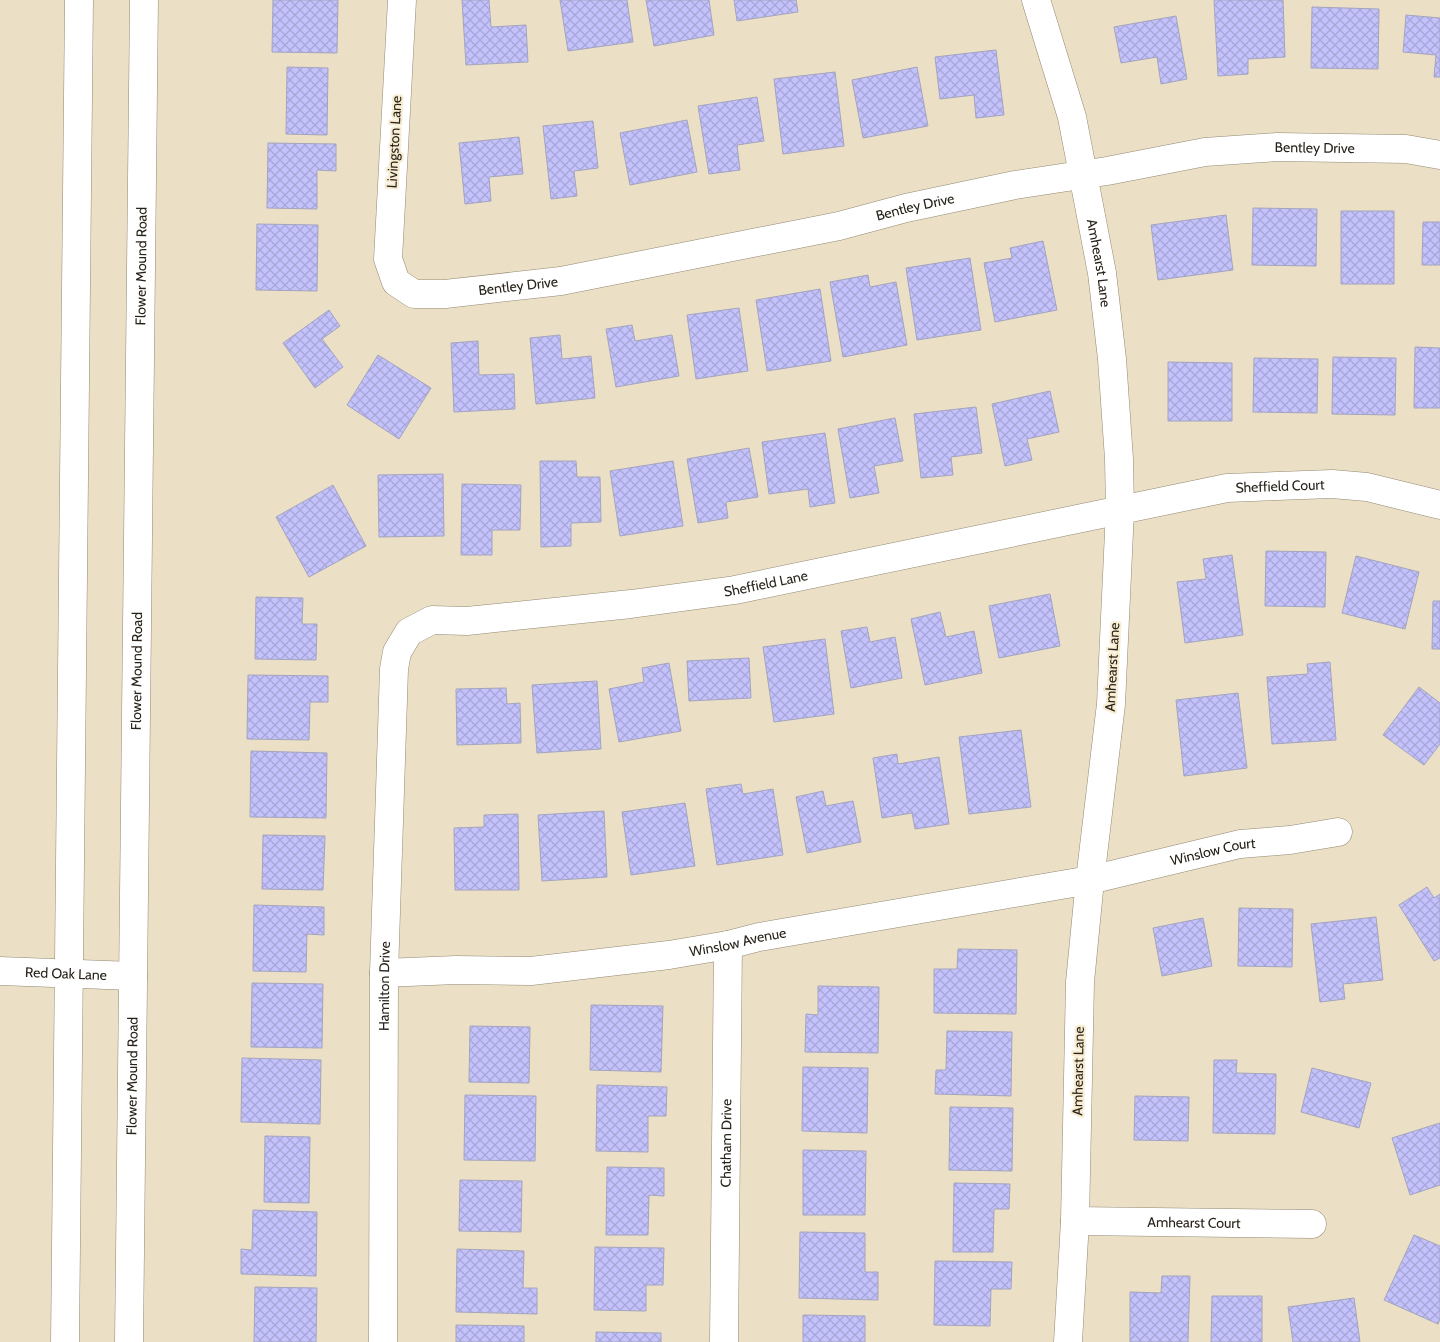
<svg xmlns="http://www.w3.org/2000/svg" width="1440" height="1342" font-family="Cabin,sans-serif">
	<defs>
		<pattern id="building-cross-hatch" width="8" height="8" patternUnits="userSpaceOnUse" patternTransform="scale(1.25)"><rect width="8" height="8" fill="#c3c2fc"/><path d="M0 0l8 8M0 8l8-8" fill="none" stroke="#a8a6d7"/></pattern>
	</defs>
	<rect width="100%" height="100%" fill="#ebdfc6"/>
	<!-- building -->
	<path fill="url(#building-cross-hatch)" stroke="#a4a4bd" d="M273,0H338L337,53L272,52Z
		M462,0H489L491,27L526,25L528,62L466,65Z
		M560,0H627L633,42L568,51Z
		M646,0H709L714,35L654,46Z
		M734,0H796L798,12L737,21Z
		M1214,0H1283L1285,57L1248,59V74L1218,76Z
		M1312,7L1379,9L1378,69L1311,68Z
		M1406,15L1440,18V77H1434L1436,55L1403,52Z
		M1176,16L1187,79L1161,84L1157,57L1121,63L1114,27Z
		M996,50L1004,115L976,118L974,95L940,99L935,57Z
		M287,67L328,68L327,135L286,134Z
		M917,67L928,126L863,138L852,80Z
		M835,72L844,146L783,154L774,79Z
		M757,97L764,141L737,145L740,170L709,174L698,106Z
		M687,120L697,172L630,185L620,133Z
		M593,121L598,168L574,171L577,196L551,199L543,126Z
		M519,137L523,174L489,177L491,201L465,204L459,143Z
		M268,143L336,144V171L317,170V209L267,208Z
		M1253,208L1317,209L1316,266L1252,265Z
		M1341,211H1394V284H1341Z
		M1226,215L1233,270L1158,280L1151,225Z
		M1423,222H1440V265H1422Z
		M257,224L318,225L317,291L256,290Z
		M1043,241L1057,310L995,322L984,263L1012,258L1010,248Z
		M970,258L981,330L917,340L906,268Z
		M868,275L870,287L896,282L907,345L843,357L830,282Z
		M820,289L831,361L767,371L756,300Z
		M739,308L748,371L696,379L687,315Z
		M329,310L340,326L322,339L343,367L315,388L283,343Z
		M632,325L635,341L672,335L679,376L616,387L606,329Z
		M560,335L562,359L591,356L595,398L536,404L530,338Z
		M478,341L479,375L514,374L515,409L454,412L451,343Z
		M1415,347L1440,348V408H1414Z
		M378,355L431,388L399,439L347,405Z
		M1333,357L1396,358L1395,415L1332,414Z
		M1254,358L1318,359L1317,413L1253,412Z
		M1168,362L1232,363V421H1168Z
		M1050,391L1059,432L1027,439L1032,460L1005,466L992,404Z
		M976,407L982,453L951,457L953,475L921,478L914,414Z
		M895,418L903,461L874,466L879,493L850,498L838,429Z
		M825,433L835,503L810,507L808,489L769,494L762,442Z
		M749,448L758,497L726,502L728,518L698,523L687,459Z
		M540,461H576L577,477H600L601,522L571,523V546L541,547Z
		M673,461L683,526L620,536L610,471Z
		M443,474L444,536L379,537L378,475Z
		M462,484L521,485L520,530H492V555H461Z
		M333,485L366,546L309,577L276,517Z
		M1266,551L1326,552L1325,607L1265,606Z
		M1232,555L1243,635L1185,643L1177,582L1206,579L1203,559Z
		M1356,556L1419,572L1405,629L1342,613Z
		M1050,594L1060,646L999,658L989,606Z
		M256,597L303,598L302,624H317L316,660L255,659Z
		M1433,601H1440V649H1432Z
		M940,612L946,637L974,631L982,673L925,685L911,619Z
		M867,627L870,642L895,637L902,678L851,688L841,631Z
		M825,639L834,714L774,722L763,647Z
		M749,658L751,698L689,701L687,661Z
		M1330,662L1336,740L1272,744L1267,677L1308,674L1307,664Z
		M669,663L681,731L619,742L609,689L644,682L642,668Z
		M248,675L328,676V702H310L309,740L247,739Z
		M597,681L601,749L537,753L532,685Z
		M1419,687L1440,703V744L1424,765L1383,735Z
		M506,688L507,704L520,703L521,743L457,745L456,689Z
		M1238,693L1247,768L1184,776L1176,700Z
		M1021,730L1031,807L969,814L959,737Z
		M251,751L327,753L326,818L250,817Z
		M897,754L898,764L939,757L949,824L915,829L912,813L882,818L873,758Z
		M741,784L743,794L773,789L783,855L717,865L706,789Z
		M823,791L826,806L853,801L861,842L807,853L796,797Z
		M685,803L695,866L631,875L622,812Z
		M604,811L607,877L542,881L538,815Z
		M518,814L519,890H455L454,828L484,827V815Z
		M263,835L325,836L323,890L262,889Z
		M1427,887L1434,898L1440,894V958L1434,961L1399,905Z
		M254,905L324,907V935L307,934L306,972L253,971Z
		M1239,908L1293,909L1292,967L1238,966Z
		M1376,917L1383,980L1343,984L1345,999L1320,1002L1311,924Z
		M1203,918L1212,966L1162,976L1153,928Z
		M958,949L1017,950L1016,1014L934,1013V969H957Z
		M252,983L323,984L322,1048L251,1047Z
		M818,986L879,987L878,1053L805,1052L806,1014L818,1015Z
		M591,1005L663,1006L661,1072L590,1070Z
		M470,1026L530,1027L529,1083L469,1082Z
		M947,1031L1012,1032L1011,1096L935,1094L936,1070H946Z
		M242,1058L321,1060L320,1124L241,1122Z
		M1214,1060H1237L1236,1073L1276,1074L1275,1134L1213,1133Z
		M803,1067L868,1068L867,1133L802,1131Z
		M1312,1068L1371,1083L1359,1128L1301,1112Z
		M597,1085L667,1087L666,1116H648V1152L596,1151Z
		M465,1095L536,1096L535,1161L464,1160Z
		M1135,1096L1189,1097L1188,1141L1134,1140Z
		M950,1107L1013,1108L1012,1171L949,1170Z
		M1440,1123V1185L1410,1195L1392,1138Z
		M265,1136L310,1137L309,1203L264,1202Z
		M803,1150L866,1151L865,1215H803Z
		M607,1167L664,1168V1196L649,1195L648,1235H606Z
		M460,1180L522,1181L521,1232L459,1231Z
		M954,1183L1010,1184L1009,1209H994L993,1252H953Z
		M253,1210L317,1212L316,1276L241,1274V1249L252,1250Z
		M800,1232L865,1233V1272H878V1300L799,1298Z
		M1414,1235L1440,1246V1319L1438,1324L1384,1300Z
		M595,1247L664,1248L663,1285H646V1311L594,1310Z
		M457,1249L524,1251L523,1288H537V1314L456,1312Z
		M935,1261L1012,1262L1011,1289H991L990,1326L934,1325Z
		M1162,1276H1190L1188,1342H1130V1292L1161,1293Z
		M255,1287L317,1288L316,1342H254Z
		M1212,1296H1262V1342H1211Z
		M1354,1298L1360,1342H1293L1288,1307Z
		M803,1315L865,1316V1342H803Z
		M456,1325L524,1326V1342H456Z
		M596,1332L661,1333V1342H596Z"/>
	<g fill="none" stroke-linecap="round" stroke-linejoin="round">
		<defs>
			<g id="minor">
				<path id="s1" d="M402,0L388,259L396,282L414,294H445L561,281L839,226L906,208L1015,185L1107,171L1205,152L1277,147L1406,149L1440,155"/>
				<path id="s2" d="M1036,0L1072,117L1102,273L1112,359L1119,459L1120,510L1111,704L1090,880L1080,982L1075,1221L1068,1342"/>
				<path id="s3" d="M0,971L133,976"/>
				<path id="s4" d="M384,973L456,970L531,971L669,955L728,945L759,937L1090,880L1240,844L1290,840L1338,832"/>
				<path id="s5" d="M1075,1221L1312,1224"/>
				<path id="s6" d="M383,1342L384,973L394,669L397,652L409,632L432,620L467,621L631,604L735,590L1227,488L1332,484L1367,487L1440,505"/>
				<path id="s7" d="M724,1342L728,945"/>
			</g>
			<g id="primary">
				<path d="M65,1342L79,0"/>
				<path id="s8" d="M129,1342L144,0"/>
			</g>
		</defs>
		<!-- minor casing -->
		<use href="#minor" stroke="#938972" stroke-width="29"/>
		<!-- primary casing -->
		<use href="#primary" stroke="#938972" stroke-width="29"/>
		<!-- minor -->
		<use href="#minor" stroke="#fff" stroke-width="28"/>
		<!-- primary -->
		<use href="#primary" stroke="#fff" stroke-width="28"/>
	</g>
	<g text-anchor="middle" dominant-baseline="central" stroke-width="4.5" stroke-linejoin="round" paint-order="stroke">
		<!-- street labels -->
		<g font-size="14" fill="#28231a" stroke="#f8edd3">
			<text transform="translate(394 142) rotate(-87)">Livingston Lane</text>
			<text stroke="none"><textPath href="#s1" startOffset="1220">Bentley Drive</textPath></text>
			<text stroke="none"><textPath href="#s1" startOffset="815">Bentley Drive</textPath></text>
			<text stroke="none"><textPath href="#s2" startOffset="271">Amhearst Lane</textPath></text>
			<text stroke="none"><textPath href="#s8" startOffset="1076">Flower Mound Road</textPath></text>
			<text stroke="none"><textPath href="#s1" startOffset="410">Bentley Drive</textPath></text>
			<text stroke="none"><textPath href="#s6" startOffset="1600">Sheffield Court</textPath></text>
			<text stroke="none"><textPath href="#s6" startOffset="1076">Sheffield Lane</textPath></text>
			<text transform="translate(1112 667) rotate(-87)">Amhearst Lane</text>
			<text stroke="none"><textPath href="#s8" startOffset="671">Flower Mound Road</textPath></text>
			<text stroke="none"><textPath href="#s4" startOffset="840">Winslow Court</textPath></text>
			<text stroke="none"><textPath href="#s4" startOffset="356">Winslow Avenue</textPath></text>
			<text stroke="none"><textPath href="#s3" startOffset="66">Red Oak Lane</textPath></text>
			<text stroke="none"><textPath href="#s6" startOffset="356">Hamilton Drive</textPath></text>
			<text transform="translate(1078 1071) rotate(-89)">Amhearst Lane</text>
			<text stroke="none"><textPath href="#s8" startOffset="266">Flower Mound Road</textPath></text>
			<text stroke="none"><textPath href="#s7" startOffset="199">Chatham Drive</textPath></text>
			<text stroke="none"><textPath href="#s5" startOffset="119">Amhearst Court</textPath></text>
		</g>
	</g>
</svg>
